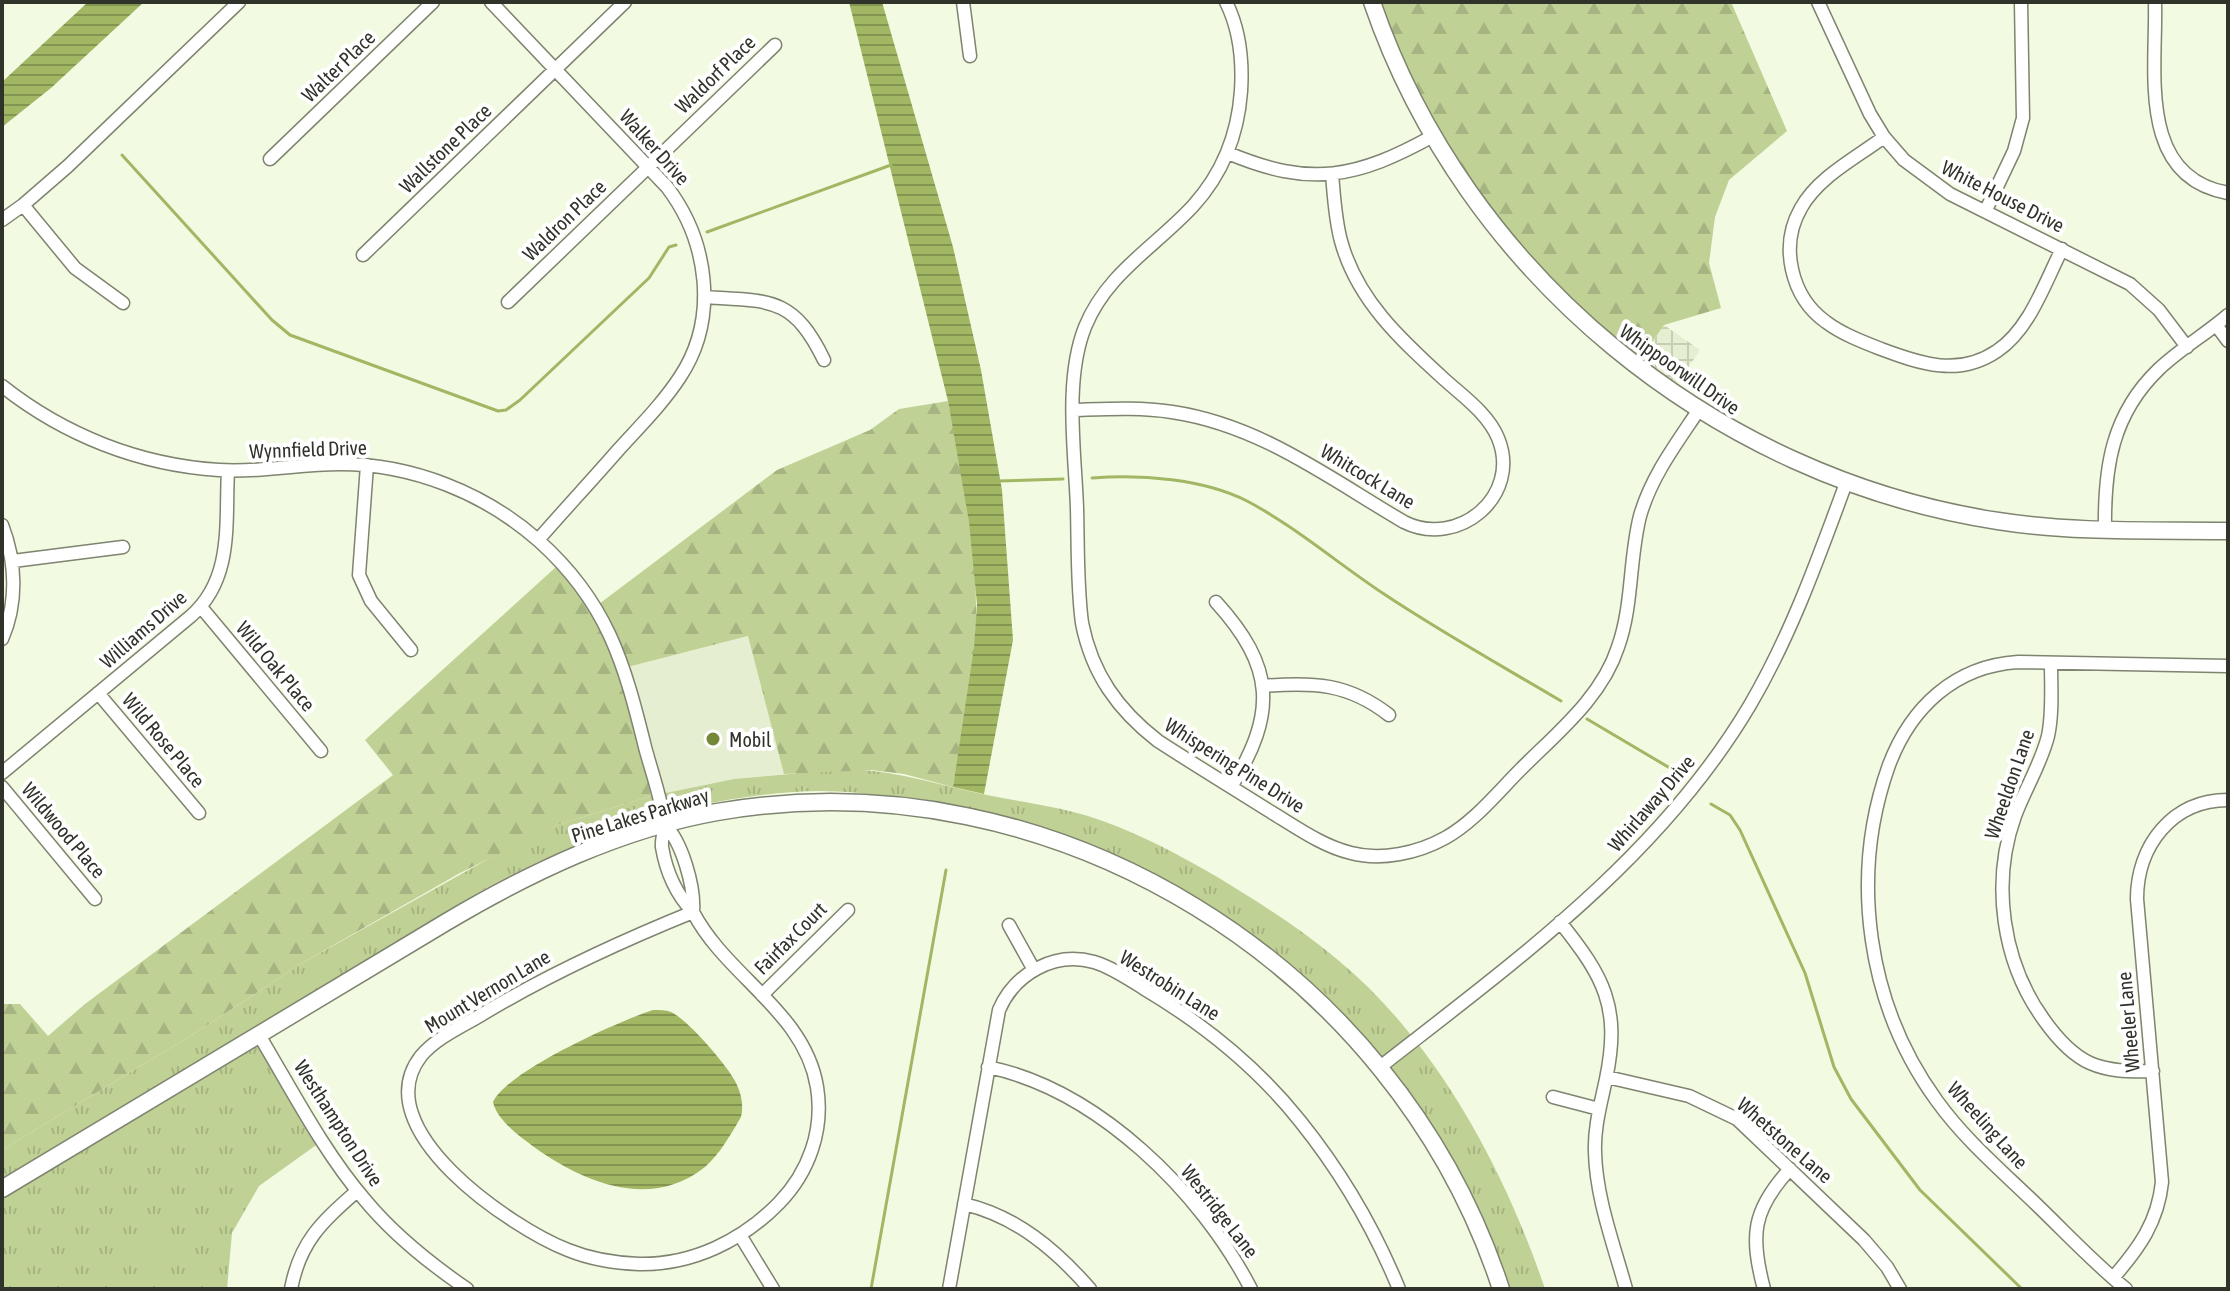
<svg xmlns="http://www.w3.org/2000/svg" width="2230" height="1291" font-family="'Asap Condensed',sans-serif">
	<defs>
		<pattern id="industrial-grid" width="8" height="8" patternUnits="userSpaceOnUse" patternTransform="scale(2)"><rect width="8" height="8" fill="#e5eed0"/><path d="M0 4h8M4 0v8" fill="none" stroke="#c5cdb3"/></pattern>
		<pattern id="grass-tufts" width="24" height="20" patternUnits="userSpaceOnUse" patternTransform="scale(2)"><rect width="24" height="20" fill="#c0d195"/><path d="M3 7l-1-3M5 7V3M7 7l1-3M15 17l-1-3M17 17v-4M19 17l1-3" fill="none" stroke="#a5b481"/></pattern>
		<pattern id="forest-firs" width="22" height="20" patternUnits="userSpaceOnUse" patternTransform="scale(2)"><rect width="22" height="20" fill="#c0d195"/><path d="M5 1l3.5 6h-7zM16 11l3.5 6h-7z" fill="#a5b481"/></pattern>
		<pattern id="water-rules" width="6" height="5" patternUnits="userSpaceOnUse" patternTransform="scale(2)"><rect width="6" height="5" fill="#a1b763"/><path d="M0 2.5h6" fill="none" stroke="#849552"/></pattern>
	</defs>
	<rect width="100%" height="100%" fill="#f2fae2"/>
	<!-- built -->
	<path fill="#e5eed0" d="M749,636L784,774L734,779L651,796L620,669Z"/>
	<!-- industrial -->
	<path fill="url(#industrial-grid)" d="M1664,325L1700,350L1675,387L1639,361Z"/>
	<!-- grass -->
	<path fill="url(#grass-tufts)" d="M845,769C895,770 939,785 987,795C1021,802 1055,806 1088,816C1133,830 1178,854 1219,878C1260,903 1301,929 1338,960C1436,1041 1505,1170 1545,1289H1508C1421,1036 1220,861 957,809C903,798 850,788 794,792C683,799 580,837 483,890L2,1181V1150L195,1033L304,962L513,845L557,825L651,796L734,779Z
		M257,1044L319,1143L259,1186L232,1233L227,1289H2V1196Z"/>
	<!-- forest -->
	<path fill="url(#forest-firs)" d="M1380,2H1731L1787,131L1729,180L1715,217L1709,263L1721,308L1664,325L1639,361C1586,313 1532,265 1488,208C1441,145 1409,74 1380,2Z
		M948,401C960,467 975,535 976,603C978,663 962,727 953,787L904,774L871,770L784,774L748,636L620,669L651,796L557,825L460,873L304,962L195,1033L2,1150V1004H20L48,1036L85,1004L393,775L365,740L556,567L591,610L777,470L870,430L899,409Z"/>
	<!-- park -->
	<path fill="#c0d195" d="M148,1229L164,1235L167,1247C162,1259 152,1264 140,1264L130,1258L124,1243Z"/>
	<!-- water -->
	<path fill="url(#water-rules)" d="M88,2H144L51,88L2,127V82Z
		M849,2H882L953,247L981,370L1002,490L1013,640L984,794L953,787L974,648L977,604L969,522L948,401Z
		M653,1010C659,1010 666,1010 671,1012C688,1020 726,1064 735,1081C741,1092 744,1105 741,1117C731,1134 720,1154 705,1167C650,1211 583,1182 534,1147C519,1136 497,1120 493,1102C507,1071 619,1021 653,1010Z"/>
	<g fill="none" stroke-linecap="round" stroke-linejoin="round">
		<!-- stream -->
		<path stroke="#a1b763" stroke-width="3" d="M122,155L272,320L290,335L498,411L506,410L520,400L649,278L669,247L676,245
			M707,232L891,165
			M1092,478C1141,474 1204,479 1247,501C1293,525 1340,565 1384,594C1441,632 1502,666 1561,701
			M998,481L1063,479
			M1587,719L1680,774
			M1711,804L1730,815L1740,830L1805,973L1834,1067L1851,1099L1920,1190L2022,1289
			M871,1289L946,870"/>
		<defs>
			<path id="street" d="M491,2L667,187C708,241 719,318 680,377C663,403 641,425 620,448C593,479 565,509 538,540
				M963,2L970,56
				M1226,2C1240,30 1243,60 1241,91C1238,134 1223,173 1193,206C1155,247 1107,273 1085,327C1064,380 1075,452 1077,508C1078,546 1077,586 1082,623C1092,674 1118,710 1158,741C1195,765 1233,788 1271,812C1296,827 1322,846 1351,853C1381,861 1418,853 1445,838C1474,822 1497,793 1521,769C1557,733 1602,697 1618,647C1633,605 1629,559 1640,516C1651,477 1676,444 1698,411
				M1818,2L1870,114L1884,137L1904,160L1950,194L2130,284L2159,310L2187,347
				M2155,2C2157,69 2136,177 2228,193
				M1884,137C1856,158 1818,177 1801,208C1779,246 1791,297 1826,322C1842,334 1863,342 1881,349C1921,364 1959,377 1997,351C2030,329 2045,282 2062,249
				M1228,153C1311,188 1357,178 1433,136
				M270,159L433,2
				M23,205L75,268L123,303
				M1986,210L2014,151L2023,118L2021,2
				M2,220L23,205L68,166L239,2
				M363,255L625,2
				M704,297C769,301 793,296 824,360
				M508,302L775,45
				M2216,325L2228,341
				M2,386C64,435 139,465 219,470C259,473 299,464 340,464C412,464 485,493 539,541C607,602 624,662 645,747C650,766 657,786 661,805C662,811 664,817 664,823C665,831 661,839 662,847C666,871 676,894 693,912C695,887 682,842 665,825
				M1074,410C1107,409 1139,407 1172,412C1260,425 1329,478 1404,522C1458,549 1522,496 1498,438C1488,414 1464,397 1445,380C1401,340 1357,300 1341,241C1335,219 1334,196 1332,174
				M367,465L359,575L371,601L411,650
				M2,525C16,561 18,603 2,639
				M2105,530C2104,467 2112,414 2159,369C2180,349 2206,334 2228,315
				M13,561L123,547
				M1216,602C1275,667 1277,713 1231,787
				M201,607L321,751
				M2051,663C2051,687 2053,713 2048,736C2041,764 2025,789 2015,816C1991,883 2002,962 2044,1020C2076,1065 2099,1073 2153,1071
				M1263,686C1313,682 1348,683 1389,715
				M98,693L199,813
				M2,773L191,616C234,578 225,522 228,471
				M2,787L95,899
				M693,912C726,976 805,1012 817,1087C824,1130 809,1172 779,1203C742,1241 692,1265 639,1264C614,1263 590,1259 568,1250C512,1228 364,1129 421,1056C436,1038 461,1027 481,1015C549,974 619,942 693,912Z
				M1560,922C1604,977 1621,1007 1606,1079C1601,1103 1594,1127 1595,1152C1596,1198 1614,1245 1626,1289
				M1009,925L1034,970
				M762,995L848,910
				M259,1035C292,1090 323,1151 365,1200C394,1235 429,1263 467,1289
				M988,1067C1098,1090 1201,1192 1251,1289
				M1380,1067C1517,960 1660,857 1750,705C1791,635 1818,559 1846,483
				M1607,1077L1689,1096L1737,1119L1864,1240L1887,1267L1900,1289
				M1553,1097L1599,1109
				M964,1204C1016,1216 1056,1250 1090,1289
				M740,1235L773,1289
				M2113,1278C2139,1248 2158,1222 2162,1182L2137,899C2137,846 2172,800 2228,800
				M291,1289C300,1241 322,1222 357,1191
				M949,1289L999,1010C1015,973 1055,951 1094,962C1111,967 1127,978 1143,988C1202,1023 1257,1067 1300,1121C1341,1172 1374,1228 1399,1289
				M1764,1289C1750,1236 1752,1210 1790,1169
				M2126,1289C2095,1264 2067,1234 2038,1206C2003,1172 1965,1140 1937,1101C1867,1005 1849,877 1889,765C1911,707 1955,666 2018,662L2228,666"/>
			<path id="secondary" d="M1372,2C1465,274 1715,478 1998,521C2074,533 2151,530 2228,531
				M2,1189L448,921C531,872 621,829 717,812C1054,753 1396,966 1501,1289"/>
		</defs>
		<!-- street casing -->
		<use href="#street" stroke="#7e846f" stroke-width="15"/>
		<!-- secondary casing -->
		<use href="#secondary" stroke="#7e846f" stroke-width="19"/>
		<!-- street -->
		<use href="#street" stroke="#fff" stroke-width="12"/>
		<!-- secondary -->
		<use href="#secondary" stroke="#fff" stroke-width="16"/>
	</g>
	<!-- markers -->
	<circle fill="#748838" stroke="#fff" stroke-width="3" cx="713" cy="739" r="8"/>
	<g text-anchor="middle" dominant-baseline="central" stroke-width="8" stroke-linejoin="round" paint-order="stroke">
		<!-- street labels -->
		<g font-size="20" fill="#30332a" stroke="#fff">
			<text transform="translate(338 66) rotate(-44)">Walter Place</text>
			<text transform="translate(715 74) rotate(-44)">Waldorf Place</text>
			<text transform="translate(655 147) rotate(48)">Walker Drive</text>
			<text transform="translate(445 148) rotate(-44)">Wallstone Place</text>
			<text transform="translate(2003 196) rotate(27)">White House Drive</text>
			<text transform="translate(564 220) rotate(-44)">Waldron Place</text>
			<text transform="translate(1680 369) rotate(35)">Whippoorwill Drive</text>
			<text transform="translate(308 449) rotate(-2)">Wynnfield Drive</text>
			<text transform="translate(1368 476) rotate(31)">Whitcock Lane</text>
			<text transform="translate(143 629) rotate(-41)">Williams Drive</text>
			<text transform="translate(276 666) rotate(50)">Wild Oak Place</text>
			<text transform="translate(164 740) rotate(50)">Wild Rose Place</text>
			<text transform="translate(1235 765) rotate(32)">Whispering Pine Drive</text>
			<text transform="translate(2009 784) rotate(-71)">Wheeldon Lane</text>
			<text transform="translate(1651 803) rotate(-49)">Whirlaway Drive</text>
			<text transform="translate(640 815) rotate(-17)">Pine Lakes Parkway</text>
			<text transform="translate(64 830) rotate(50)">Wildwood Place</text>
			<text transform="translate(790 938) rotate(-45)">Fairfax Court</text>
			<text transform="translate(1170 985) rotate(32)">Westrobin Lane</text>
			<text transform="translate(487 991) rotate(-31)">Mount Vernon Lane</text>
			<text transform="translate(2128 1022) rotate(-95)">Wheeler Lane</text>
			<text transform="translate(339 1123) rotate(57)">Westhampton Drive</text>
			<text transform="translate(1988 1125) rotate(48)">Wheeling Lane</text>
			<text transform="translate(1785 1140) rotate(41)">Whetstone Lane</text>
			<text transform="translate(1220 1211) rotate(52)">Westridge Lane</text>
		</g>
		<!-- poi labels -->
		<g font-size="20" fill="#30332a" stroke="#fff" text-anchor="start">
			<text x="729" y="739">Mobil</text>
		</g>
	</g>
	<!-- border -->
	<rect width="2230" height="1291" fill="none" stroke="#30332a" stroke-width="8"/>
</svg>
